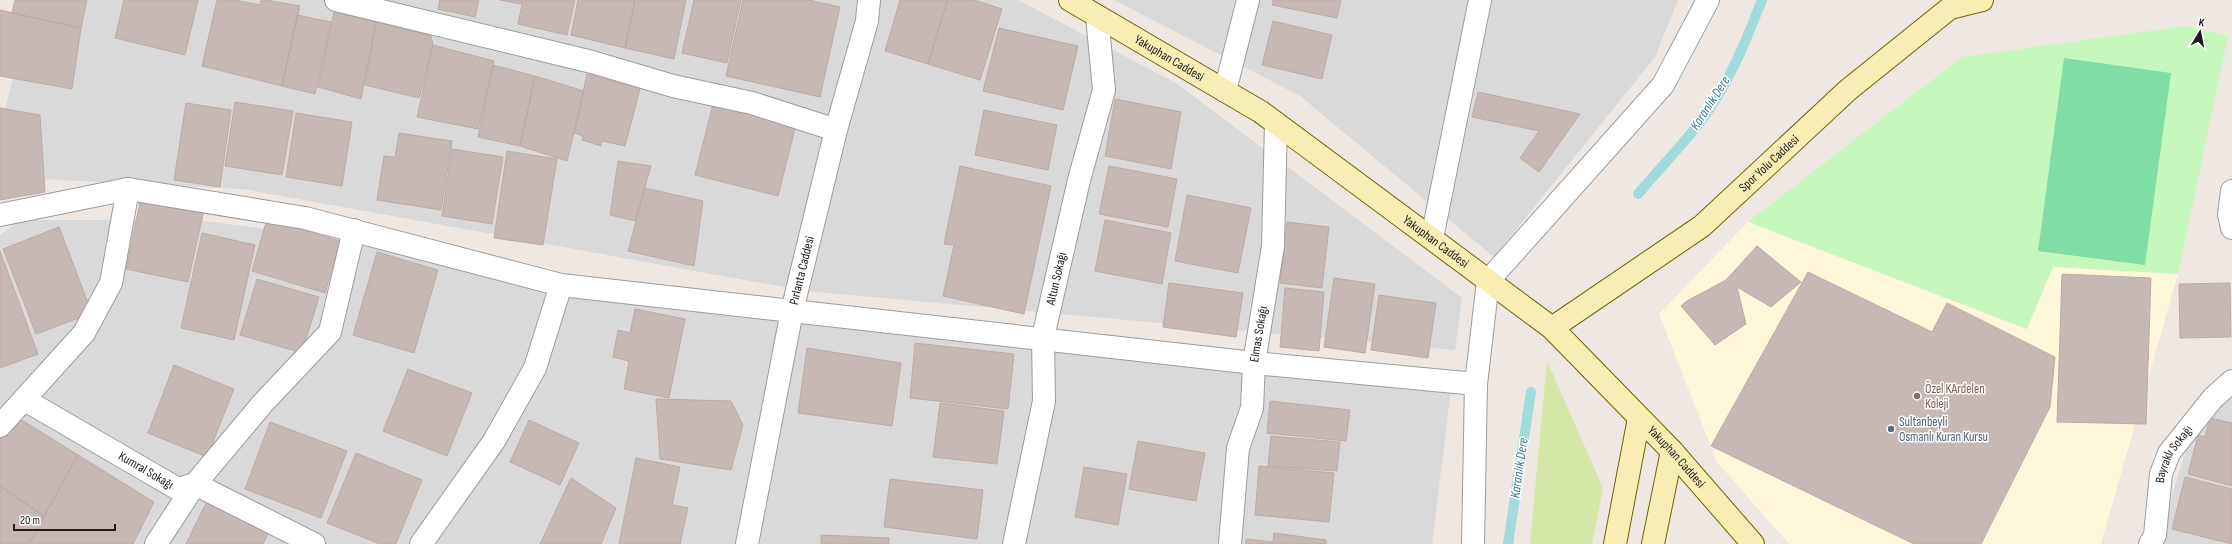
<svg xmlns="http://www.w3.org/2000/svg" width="2232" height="544" font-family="'Sofia Sans Condensed',sans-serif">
	<rect width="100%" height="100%" fill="#eee7e2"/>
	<!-- residential -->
	<path fill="#dad9d9" d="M31,0H1018L1176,83L1462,298L1455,350L806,291L243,189L0,177V132Z
		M1114,0H1678L1655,57L1494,257L1300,96Z
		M20,220H197L441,252L769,319L1451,389L1432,544H0V235Z
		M2232,383V544H2156L2190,439Z"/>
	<!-- education -->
	<path fill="#fff7da" d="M1748,222L2026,329L2053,266L2178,274L2101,544H1789L1717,462L1659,314Z"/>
	<!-- grass -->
	<path fill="#d5e8a7" d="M1547,361L1603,488L1592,544H1530Z"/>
	<!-- park -->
	<path fill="#c6f8be" d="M2186,26L2228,36L2178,274L2053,267L2027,329L1748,222L1962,57Z"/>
	<!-- pitch -->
	<path fill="#80dda4" d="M2064,58L2171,73L2145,265L2038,251Z"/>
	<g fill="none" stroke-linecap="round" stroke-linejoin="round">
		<!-- stream -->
		<path stroke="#a2dbdb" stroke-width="10" d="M1638,194C1658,170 1681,147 1700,122C1728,86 1745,43 1762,0
			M1508,544L1531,392"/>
	</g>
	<!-- building -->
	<path fill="#c5b8b5" stroke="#bfaaa4" d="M15,0H87L81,28L12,13Z
		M124,0H198L185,55L115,38Z
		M217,0H235L260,5L261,0H266L300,6L282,86L202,66Z
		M440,0H479L475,17L438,9Z
		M500,0H522L521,4Z
		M523,0H575L567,35L518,24Z
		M578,0H635L625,48L571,35Z
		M635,0H686L674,59L625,48Z
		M694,0H741L727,63L682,53Z
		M743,0H809L840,7L820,97L726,76Z
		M900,0H947L928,64L885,51Z
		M948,0H974L1002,9L980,80L928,64Z
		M1273,0H1341L1337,18L1272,5Z
		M0,10L81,28L72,89L0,76Z
		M334,12L376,22L361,99L318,87Z
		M297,15L331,22L315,94L282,86Z
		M1273,21L1332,35L1322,79L1262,65Z
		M376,22L431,36L433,45L419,98L365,85Z
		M999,28L1078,46L1063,110L983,91Z
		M433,45L494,61L478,129L417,117Z
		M493,65L535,76L520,146L478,137Z
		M587,74L640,89L625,146L602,141L601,146L582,140L583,136L574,133Z
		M535,76L584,91L567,161L520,146Z
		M1478,92L1580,114L1539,172L1520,158L1539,131L1472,117Z
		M1115,99L1181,112L1171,169L1105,156Z
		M235,102L293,111L282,175L225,166Z
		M186,103L231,110L220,187L174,180Z
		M713,104L796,125L778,196L695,175Z
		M0,108L40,115L45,192L0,200Z
		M984,110L1057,125L1048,170L975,155Z
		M296,113L352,122L342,186L286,177Z
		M399,133L452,141L441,210L377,200L384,156L395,157Z
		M452,149L503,157L492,224L442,216Z
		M507,151L557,159L543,245L494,238Z
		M618,161L651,166L635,221L610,215Z
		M960,166L1051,186L1024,314L943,296L954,245L944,244Z
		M1109,166L1177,179L1168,227L1099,214Z
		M645,188L703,201L694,266L628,251Z
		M1187,195L1251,208L1238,273L1175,261Z
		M141,197L204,210L188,282L126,269Z
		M267,219L340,241L325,293L252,271Z
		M1105,220L1171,233L1162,284L1095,271Z
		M1287,222L1329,227L1322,288L1280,283Z
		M59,227L92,313L36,334L3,249Z
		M202,233L255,245L234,340L181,328Z
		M1757,246L1801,282L1771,307L1737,287L1746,324L1715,345L1681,306L1685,302L1726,280Z
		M0,251L38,354L0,368Z
		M377,252L438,270L414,353L353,335Z
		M1808,272L1932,332L1947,303L2055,357L2050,407L1981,544H1914L1711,446Z
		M2062,274L2151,278L2146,424L2057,422Z
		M1334,278L1375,284L1365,353L1324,347Z
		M257,279L319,297L302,353L240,335Z
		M1169,283L1243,293L1236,337L1163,327Z
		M2230,283L2231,337L2180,338L2179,284Z
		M1285,288L1324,292L1319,351L1280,347Z
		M1379,295L1436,303L1428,358L1371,350Z
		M635,309L685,319L669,398L624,389L629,361L613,357L618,330L630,333Z
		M915,343L1014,354L1008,409L910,398Z
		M807,348L901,363L892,426L798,413Z
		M174,365L234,389L207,457L148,433Z
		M408,369L472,393L447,456L383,431Z
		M656,399L731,401L743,425L731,470L660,459Z
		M1270,401L1350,410L1346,441L1267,433Z
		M940,403L1004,411L997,464L933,457Z
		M2210,418L2232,423V486L2188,474L2198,435L2205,437Z
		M22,420L78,455L44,516L0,486V436Z
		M529,420L579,443L560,485L510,462Z
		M270,422L347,451L321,518L245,489Z
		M1271,436L1340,442L1337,471L1268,466Z
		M1138,441L1205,453L1196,501L1129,489Z
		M356,453L422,480L396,544H380L327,523Z
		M78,455L154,502L133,544H29Z
		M636,458L680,467L672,505L688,508L680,544H619Z
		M1259,466L1334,473L1329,522L1255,515Z
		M1084,467L1127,474L1118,525L1075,517Z
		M2185,477L2232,489V544L2172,529Z
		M571,478L616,508L601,544H540Z
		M890,479L983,490L977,539L884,527Z
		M0,486L44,516L29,544H0Z
		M209,497L271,527L263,544H186Z
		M1274,533L1326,540V544H1246V539L1273,542Z
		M821,535L889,538V544H821Z"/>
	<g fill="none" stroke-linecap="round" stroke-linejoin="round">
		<defs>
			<g id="street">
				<path d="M336,0L592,62L673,86L752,103L836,130"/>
				<path d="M1225,91L1248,0"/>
				<path d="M2232,191L2229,214L2232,228"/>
				<path d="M0,215L128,189L305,218L561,285L1254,363L1476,384"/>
				<path d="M1432,238L1480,0"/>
				<path id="s1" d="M25,400L178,489L195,484L314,544"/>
				<path d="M0,426L84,333L111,283L128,189"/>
				<path d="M156,544L195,484L263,403L330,332L354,230"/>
				<path d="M421,544L494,441L535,368L561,285"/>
				<path id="s2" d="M747,544L792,311L836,130L867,21L869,0"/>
				<path id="s3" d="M1014,544L1044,401L1043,337L1079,180L1104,90L1097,16"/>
				<path id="s4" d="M1230,544L1238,448L1252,408L1254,363L1273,246L1276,123"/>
				<path d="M1473,544L1476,384L1488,281L1663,85L1708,0"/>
				<path id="s5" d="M2150,544L2155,535L2161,474L2169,453L2213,398L2232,381"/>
			</g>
			<g id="secondary">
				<path id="s6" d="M1070,0L1261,112L1552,328L1672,451L1753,544"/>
				<path id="s7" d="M1552,328L1702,226L1848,90L1950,8L1982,0"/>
				<path d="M1615,544L1639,418"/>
				<path d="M1653,544L1672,451"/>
			</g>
		</defs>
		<!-- street casing -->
		<use href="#street" stroke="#9d9d9d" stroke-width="24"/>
		<!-- secondary casing -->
		<use href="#secondary" stroke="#716506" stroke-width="24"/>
		<!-- street -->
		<use href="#street" stroke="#fff" stroke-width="22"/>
		<!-- secondary -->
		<use href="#secondary" stroke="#f8edb5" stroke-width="22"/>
	</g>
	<!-- markers -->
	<circle fill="#8d6e63" stroke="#fff" stroke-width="1.5" cx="1917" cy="396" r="4"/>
	<circle fill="#5c6f8a" stroke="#fff" stroke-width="1.5" cx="1891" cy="429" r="4"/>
	<g text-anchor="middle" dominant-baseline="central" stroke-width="3" stroke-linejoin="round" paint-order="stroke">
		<!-- street labels -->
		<g font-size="13" fill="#1c1c1c" stroke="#fff">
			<text stroke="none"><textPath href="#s6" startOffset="115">Yakuphan Caddesi</textPath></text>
			<text stroke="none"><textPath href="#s7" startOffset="273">Spor Yolu Caddesi</textPath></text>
			<text stroke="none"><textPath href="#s6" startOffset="439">Yakuphan Caddesi</textPath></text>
			<text stroke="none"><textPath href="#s2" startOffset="279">Pırlanta Caddesi</textPath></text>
			<text stroke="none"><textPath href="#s3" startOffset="270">Altun Sokağı</textPath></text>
			<text stroke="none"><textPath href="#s4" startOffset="213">Elmas Sokağı</textPath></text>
			<text stroke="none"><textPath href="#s5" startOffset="95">Bayraklı Sokağı</textPath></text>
			<text stroke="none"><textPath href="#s6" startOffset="763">Yakuphan Caddesi</textPath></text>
			<text stroke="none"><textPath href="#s1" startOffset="140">Kumral Sokağı</textPath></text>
		</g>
		<!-- education labels -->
		<g font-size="13" fill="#785e54" stroke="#fff" text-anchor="start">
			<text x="1925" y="389">Özel KArdelen<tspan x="1925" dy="15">Koleji</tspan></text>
		</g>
		<!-- service labels -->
		<g font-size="13" fill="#4e5e75" stroke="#fff" text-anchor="start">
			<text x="1899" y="422">Sultanbeyli<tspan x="1899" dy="15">Osmanlı Kuran Kursu</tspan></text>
		</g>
		<!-- water labels -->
		<g font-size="14" font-style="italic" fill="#417c93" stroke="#fff">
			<text transform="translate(1710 103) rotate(-57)">Karanlık Dere</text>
			<text transform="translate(1519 468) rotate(-82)">Karanlık Dere</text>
		</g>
	</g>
	<!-- north arrow -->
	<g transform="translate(2200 32) rotate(10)" stroke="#ffffff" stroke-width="3" paint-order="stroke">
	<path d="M0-3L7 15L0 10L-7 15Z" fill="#1c1c1c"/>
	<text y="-6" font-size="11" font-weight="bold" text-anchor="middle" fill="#1c1c1c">K</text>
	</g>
	<!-- scale -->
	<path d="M14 524v6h101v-6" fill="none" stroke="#1c1c1c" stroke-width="2"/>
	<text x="20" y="524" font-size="12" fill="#1c1c1c" stroke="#ffffff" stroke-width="3" paint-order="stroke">20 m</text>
</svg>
